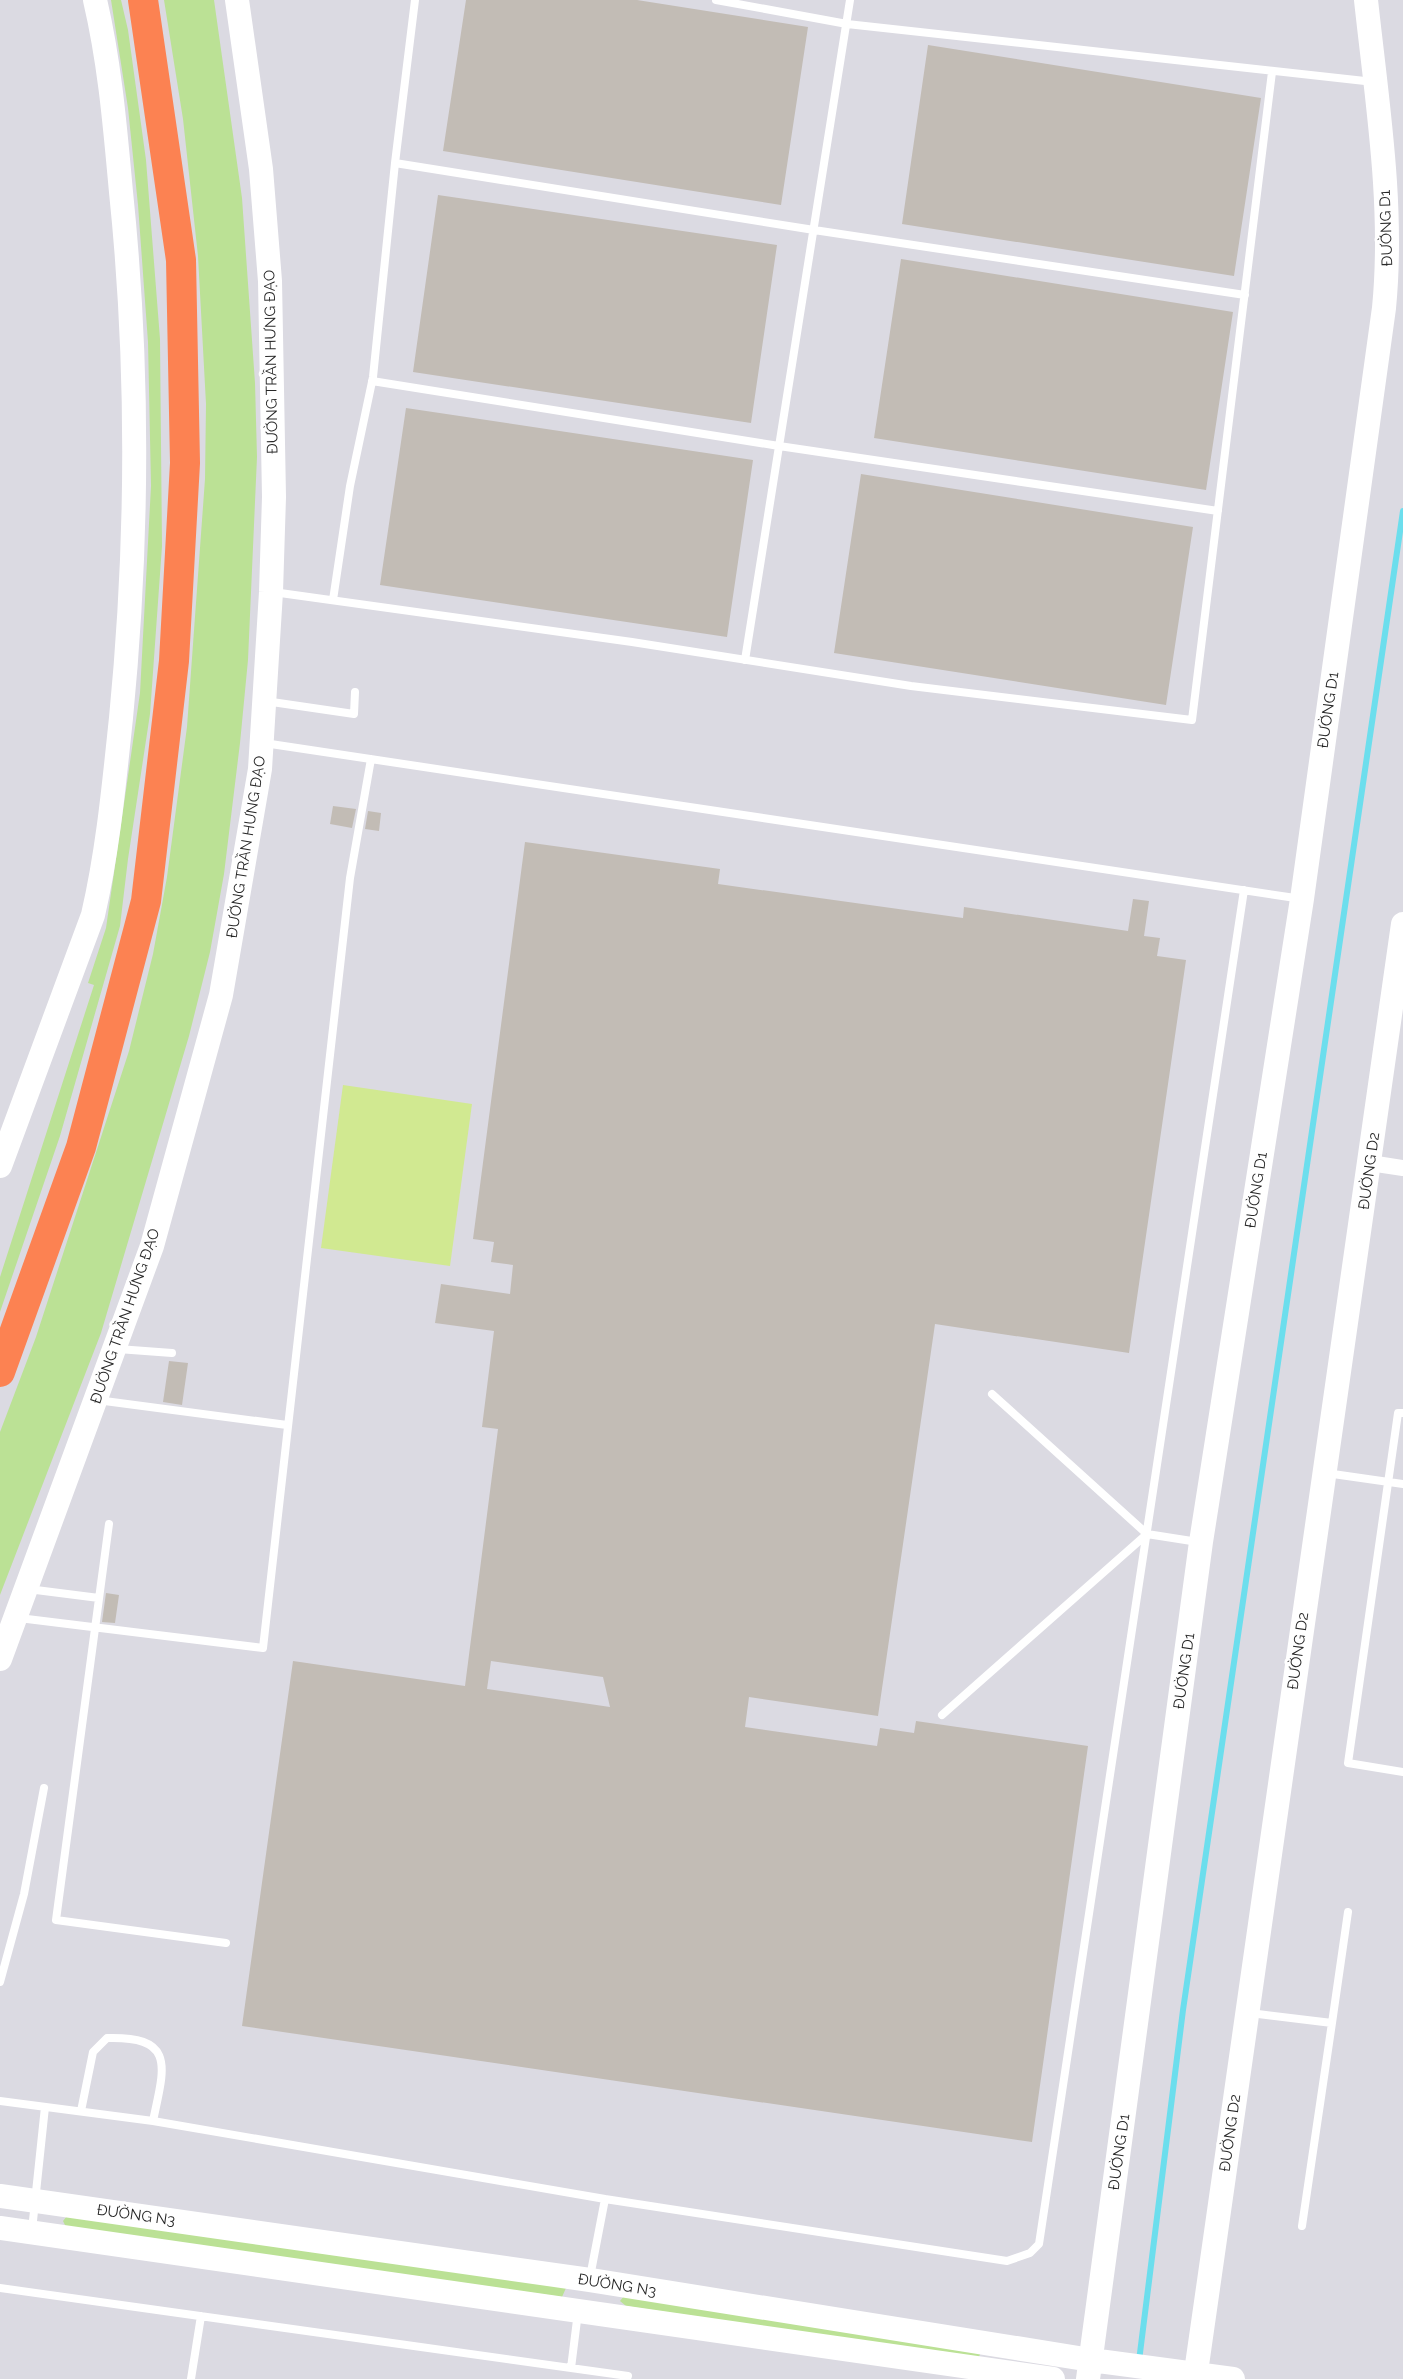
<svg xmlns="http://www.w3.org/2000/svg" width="1403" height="2379" font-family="Raleway,sans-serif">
	<rect width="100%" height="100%" fill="#eae0d9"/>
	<!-- industrial -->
	<path fill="#dbdae2" d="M0,0H1403V2379H0Z"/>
	<!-- green -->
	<path fill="#bbe195" d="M111,0H121L128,30L146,160L160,339L162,546L150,714L128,859L120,926L60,1136L0,1312V1277L94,985L88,983L106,928L140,693L151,486L148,342L138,205L128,108Z
		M164,0H214L242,198L255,383L257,457L248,660L240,743L224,874L210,952L189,1036L101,1333L0,1595V1432L36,1337L129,1051L153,954L167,877L187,727L205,479L206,404L198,256L183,119Z
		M67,2216L566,2288L562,2297L66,2227L63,2221Z
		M624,2296L981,2352L978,2359L626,2306L620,2301Z"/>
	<!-- pitch -->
	<path fill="#d1e991" d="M343,1085L472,1104L450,1266L321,1248Z"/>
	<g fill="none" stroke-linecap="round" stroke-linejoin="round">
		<!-- stream -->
		<path stroke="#6cdeed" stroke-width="6" d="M1139,2361L1183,2010L1403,511"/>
	</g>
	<!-- building -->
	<path fill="#c2bcb5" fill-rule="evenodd" d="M466,0H637L808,27L781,205L443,151Z
		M928,45L1261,98L1234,276L902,224Z
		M438,195L777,245L751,423L413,372Z
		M901,259L1233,312L1206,490L874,438Z
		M406,408L753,460L727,637L380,585Z
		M861,474L1193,527L1166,705L834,653Z
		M333,806L356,809L352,828L330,824Z
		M368,811L381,813L379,831L365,829Z
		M525,842L720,869L718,884L963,918L964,907L1128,931L1133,899L1149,901L1144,936L1160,938L1157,956L1186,960L1129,1353L935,1324L878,1716L749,1697L745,1727L877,1746L880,1728L914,1733L916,1721L1088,1746L1032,2142L242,2026L293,1661L465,1686L498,1429L482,1427L494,1331L435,1323L441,1284L510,1294L513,1265L491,1262L494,1242L473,1239ZM491,1661L603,1677L610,1707L487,1689Z
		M169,1361L188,1363L182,1405L163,1402Z
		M106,1593L119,1595L115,1623L102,1622Z"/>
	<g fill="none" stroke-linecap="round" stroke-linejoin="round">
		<!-- lane -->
		<path stroke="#fff" stroke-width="8" d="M716,0L847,24L1374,82
			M395,163L814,230L1245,295
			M372,381L779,446L1218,511
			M273,592L632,642L911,686L1192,720L1272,72
			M333,600L350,486L373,377L395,163L415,0
			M745,660L850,0
			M265,701L354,714L355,692
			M264,743L1302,899
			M118,1349L172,1353
			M992,1394L1147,1534L1198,1542
			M97,1400L287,1425
			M1403,1413H1398L1348,1763L1403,1772
			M1326,1473L1403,1484
			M109,1524L56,1920L226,1943
			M28,1589L99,1598
			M19,1618L263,1648L350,878L371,759
			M942,1715L1147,1534
			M0,1982L24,1894L44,1788
			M1250,2013L1332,2023L1302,2226
			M1332,2023L1348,1912
			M0,2101L153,2121L605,2199L1007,2261L1030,2253L1039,2244L1244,890
			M81,2111L93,2052L107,2038C177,2036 164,2068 153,2121
			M32,2230L45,2107
			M590,2277L605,2199
			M0,2288L628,2376
			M571,2368L578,2312
			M191,2379L201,2316"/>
		<!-- street -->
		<path stroke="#fff" stroke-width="16" d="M1370,1163L1403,1168"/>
		<!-- secondary -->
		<path stroke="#fff" stroke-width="24" d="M0,1166L93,915C108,850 114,784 121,718C138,544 139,366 121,192C115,127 110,64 95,0
			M0,1659L152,1246L221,995L260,769L271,592L274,497L270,281L261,169L237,0
			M0,2196L590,2280L1091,2360L1233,2379
			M0,2228L1053,2379
			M1088,2379L1201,1542L1302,899L1384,308C1394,206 1377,102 1366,0
			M1195,2379L1403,924"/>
		<!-- highway -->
		<path stroke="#fc8252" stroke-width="30" d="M0,1372L81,1147L146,901L174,661L185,463L181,260L143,0"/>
	</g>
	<g text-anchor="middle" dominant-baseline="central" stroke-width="6" stroke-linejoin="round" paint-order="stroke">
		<!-- street labels -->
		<g font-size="15" fill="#282828" stroke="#fff">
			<text transform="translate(1386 228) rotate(-92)">ĐƯỜNG D1</text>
			<text transform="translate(271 362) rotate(-91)">ĐƯỜNG TRẦN HƯNG ĐẠO</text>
			<text transform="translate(1328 710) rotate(-82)">ĐƯỜNG D1</text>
			<text transform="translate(246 847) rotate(-81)">ĐƯỜNG TRẦN HƯNG ĐẠO</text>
			<text transform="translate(1369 1171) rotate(-82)">ĐƯỜNG D2</text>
			<text transform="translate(1256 1190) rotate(-81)">ĐƯỜNG D1</text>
			<text transform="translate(125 1316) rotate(-71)">ĐƯỜNG TRẦN HƯNG ĐẠO</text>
			<text transform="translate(1298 1651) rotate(-82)">ĐƯỜNG D2</text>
			<text transform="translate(1184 1671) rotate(-82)">ĐƯỜNG D1</text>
			<text transform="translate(1230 2133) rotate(-82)">ĐƯỜNG D2</text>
			<text transform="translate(1119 2152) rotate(-82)">ĐƯỜNG D1</text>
			<text transform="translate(136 2215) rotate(8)">ĐƯỜNG N3</text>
			<text transform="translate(617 2285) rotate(9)">ĐƯỜNG N3</text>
		</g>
	</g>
</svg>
